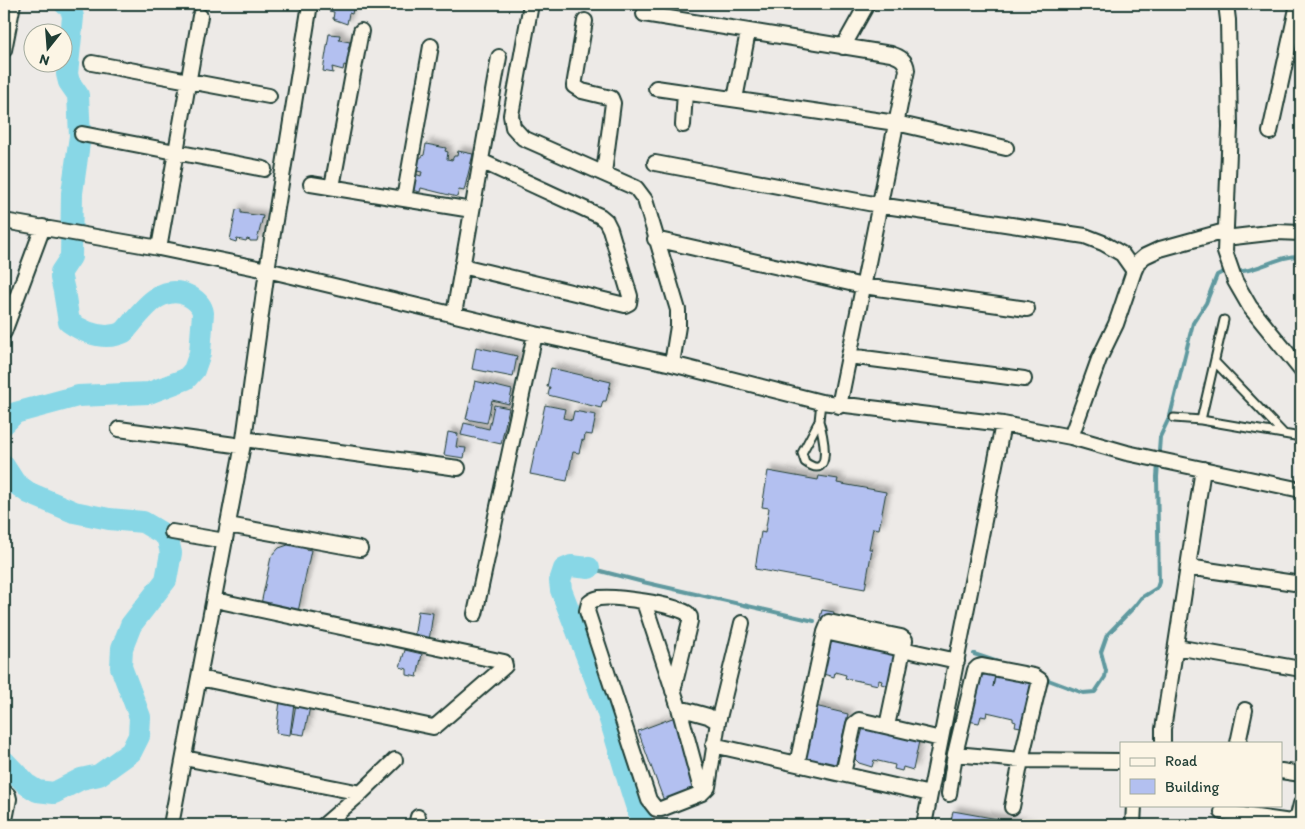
<svg xmlns="http://www.w3.org/2000/svg" width="1305" height="829" font-family="Itim,sans-serif">
	<defs>
		<filter id="shadow"><feDropShadow dx="4.5" dy="-4.5" stdDeviation="2.5" flood-color="#0004"/></filter>
	</defs>
	<rect width="100%" height="100%" fill="#edeae7"/>
	<filter id="ink" filterUnits="userSpaceOnUse"><feTurbulence type="fractalNoise" baseFrequency=".02" numOctaves="2"/><feDisplacementMap in="SourceGraphic" scale="10" xChannelSelector="R" yChannelSelector="G"/><feConvolveMatrix kernelMatrix="1 2 1 2 8 2 1 2 1" color-interpolation-filters="sRGB"/></filter>
	<g filter="url(#ink)">
		<g fill="none" stroke-linecap="round" stroke-linejoin="round">
			<!-- stream -->
			<path stroke="#5e999f" stroke-width="4" d="M1236,272C1259,271 1279,255 1301,256
				M589,568L643,582L814,621
				M974,654L1001,663
				M1043,678L1083,693L1095,692L1105,677L1106,671L1101,652L1107,635L1134,607L1141,598L1157,588L1159,582L1157,477L1160,437L1170,416L1193,323L1206,303L1217,275L1223,272H1229"/>
			<!-- river -->
			<path stroke="#88d7e6" stroke-width="22" d="M4,424L15,413L78,396L149,393L186,379L194,370L200,353L203,313C202,305 196,300 189,296C160,281 141,313 124,332C105,341 85,333 69,322L64,291L61,278V272L71,257L72,193L80,136L78,95L69,82L67,74L73,17L71,8L65,4
				M4,466L15,483L29,493L74,512L109,519L143,522L165,535L168,540L171,553L166,580L131,625L122,648L121,667L140,717L139,736L131,752L99,775L81,779L54,793L37,791L26,784L4,761
				M589,568L571,566L564,569L560,581L561,590C576,628 591,666 605,705C619,744 628,786 643,825"/>
		</g>
		<!-- building -->
		<path fill="#b3c0f0" stroke="#1f3d34" filter="url(#shadow)" d="M330,4H354L352,14L349,13L347,24L333,19L334,12L329,11Z
			M329,34L340,35L339,40L350,42L348,49L353,62L348,61L347,66L344,65L343,70L332,67L333,73L323,71Z
			M426,144L446,148L445,151L448,152L447,159L452,160L454,156H457L458,151L473,154L464,191L459,190L457,197L421,188L420,192L411,190L415,174L421,176L422,172L417,171L416,165L419,159L424,155Z
			M241,209V213L263,216L257,241H250V240L247,239L246,241L237,239L236,242L230,240L236,210Z
			M476,347L517,356L513,377L472,369Z
			M551,368L611,382L606,401H603L601,408L548,395L550,387H547Z
			M475,381L512,390L509,404L492,400L487,423L466,419Z
			M494,405L509,408L501,444L461,435L464,423L489,429Z
			M545,405L565,409L563,418L572,420L574,411L596,415L592,435L585,434L584,441L582,440L579,453L573,452L567,481L530,474Z
			M448,432L458,434L456,447L466,448L464,458L444,455Z
			M768,471L818,480L819,476L838,479L837,483L886,492L879,529L873,528L869,549H872L865,589L755,569L761,532L765,533L769,508L762,507Z
			M288,545L311,550L298,612L261,604L271,557L279,548Z
			M822,610L834,612L832,620L820,618Z
			M418,611L433,613L429,641L414,639Z
			M832,638L897,654L889,686L881,684L882,681L879,680L878,685L845,678L846,675L835,672L834,677L823,674Z
			M405,650L422,654L417,677L407,675V669L400,667Z
			M978,671L995,675L993,687L995,676L1034,683L1025,724L1022,723L1021,727L1015,726L1016,722L1013,721V718L987,712L986,717L981,716L979,723L968,721Z
			M280,701L294,703L290,735L276,733Z
			M296,704L310,707L304,735L291,733Z
			M815,706L848,714L835,767L801,761Z
			M675,717L705,795L667,809L638,731Z
			M863,728L919,741L913,770L903,767L902,771L894,769L895,765L874,760L872,767L859,763L855,759Z
			M953,811L1031,825H950Z"/>
		<g fill="none" stroke-linecap="round" stroke-linejoin="round">
			<defs>
				<path id="lane" d="M1215,362L1284,434
					M1174,418L1201,420L1301,437
					M1201,420L1224,320
					M819,421C823,433 834,483 805,462L802,453L819,421L821,402"/>
				<path id="street" d="M531,4L511,115L513,127L523,138L636,188L645,200L678,310V326L672,364
					M1226,4L1228,20L1230,127L1225,252L1235,281L1250,307L1301,370
					M644,14L891,54C900,57 906,60 907,70L839,406
					M585,21L574,86L582,91L611,98L613,103L604,173
					M843,47L867,4
					M4,50L13,4
					M92,63L269,96
					M656,88L896,123L1006,148
					M735,99L748,32
					M683,125L685,92
					M1270,132L1298,4
					M82,134L264,169
					M655,163L879,205L1085,236L1103,243L1122,254L1134,271
					M311,184L472,210
					M332,187L361,31
					M404,199L431,46
					M4,221L159,248L267,270L535,334L672,364L821,402L1003,424L1071,437L1127,453L1301,490
					M1225,238L1277,232L1301,233
					M655,239L863,286L1027,309
					M159,248L200,16
					M462,266L625,305L629,303L630,296L610,229L606,221L600,216L481,161
					M454,314L499,57
					M4,332L43,227
					M849,356L1024,379
					M119,429L242,446
					M1071,437L1099,359L1116,324L1134,271L1138,262L1145,256L1160,249L1225,231
					M244,439L458,468
					M228,525L360,549
					M172,532L225,541
					M1188,567L1301,584
					M644,602L679,708L702,793
					M475,614L535,334
					M825,632L957,661
					M1176,647L1301,669
					M199,678L433,727L437,725L505,666L504,662L215,600
					M673,691L690,621V617L687,613C671,604 618,596 599,598C595,599 592,600 589,603L587,611L649,800L656,809H661L702,793L708,787L718,722L708,716L679,708
					M718,722L742,623
					M1163,743V729L1203,469
					M1238,743L1245,710
					M713,745L930,794
					M955,754L1021,760L1121,761
					M184,758L361,793L324,825
					M797,764L825,632L829,622L901,637L905,640L887,726
					M1281,771L1301,774
					M843,774L854,724L859,720L941,739
					M4,792L8,795L9,799L4,825
					M361,793L395,760
					M949,794L955,754L975,670L978,667L982,666L1034,676L1040,680L1021,760L1012,807
					M1222,812L1291,822L1298,816L1301,804
					M171,825L244,439L267,270L310,4
					M416,825L418,817
					M924,825L1003,424
					M1133,825L1134,805"/>
			</defs>
			<!-- lane casing -->
			<use href="#lane" stroke="#1f3d34" stroke-width="11"/>
			<!-- street casing -->
			<use href="#street" stroke="#1f3d34" stroke-width="18"/>
			<!-- lane -->
			<use href="#lane" stroke="#fcf5e5" stroke-width="7"/>
			<!-- street -->
			<use href="#street" stroke="#fcf5e5" stroke-width="14"/>
		</g>
	</g>
	<!-- margin -->
	<rect width="1305" height="829" fill="none" stroke="#fcf5e5" stroke-width="20"/>
	<rect x="10" y="10" width="1285" height="809" fill="none" stroke="#1f3d34" stroke-width="2" filter="url(#ink)"/>
	<!-- legend -->
	<rect x="1120" y="742" width="162" height="65" fill="#fcf5e5" stroke="#a4ab9e"/>
	<rect x="1130" y="758" width="25" height="8" fill="#fcf5e5" stroke="#a4ab9e"/>
	<text x="1165" y="766" font-size="15" fill="#1f3d34">Road</text>
	<rect x="1130" y="779" width="25" height="15" fill="#b3c0f0" stroke="#a4ab9e"/>
	<text x="1165" y="792" font-size="15" fill="#1f3d34">Building</text>
	<!-- north arrow -->
	<g transform="translate(48 48) rotate(197)"><circle r="24" fill="#fcf5e5" stroke="#a4ab9e"/>
	<path d="M0-4L9 19L0 12L-9 19Z" fill="#1f3d34"/>
	<text y="-8" font-size="14" font-weight="bold" text-anchor="middle" fill="#1f3d34">N</text>
	</g>
</svg>
